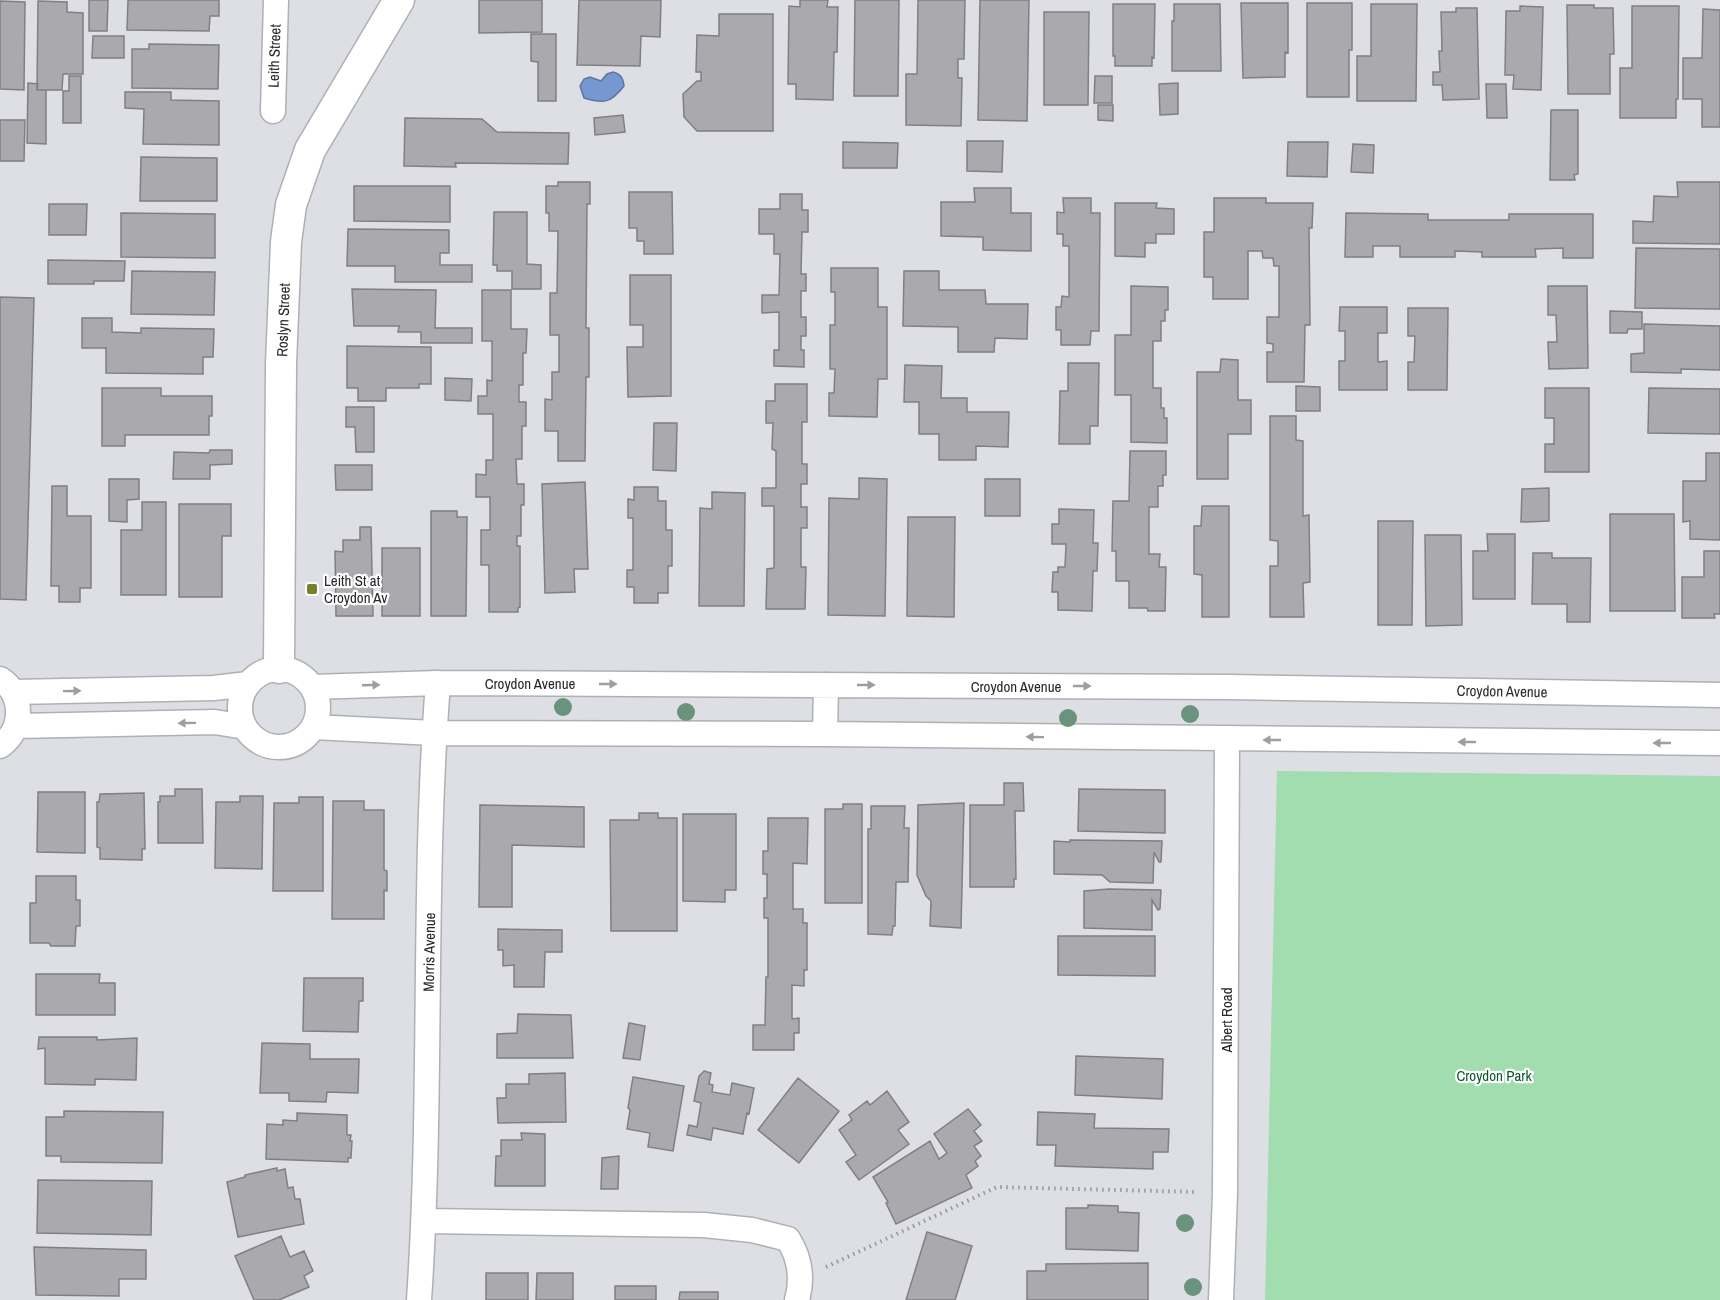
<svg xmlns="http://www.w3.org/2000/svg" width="1720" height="1300" font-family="'Archivo Narrow',sans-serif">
	<rect width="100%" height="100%" fill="#dedfe4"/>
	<!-- green -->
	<path fill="#a2ddb0" d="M1277,771L1720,776V1300H1265Z"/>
	<!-- water -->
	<path fill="#7698d2" stroke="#5e769f" stroke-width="1.5" d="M613,72C621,74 623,78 624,86C611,103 604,104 584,98L580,86L584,79L590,77L601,81L607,74Z"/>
	<!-- building -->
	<path fill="#aaaaae" stroke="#807f83" stroke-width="1.5" d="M89,0H108L107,31H89Z
		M128,0H219V16H210L209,31L127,30Z
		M479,0H542V32L479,33Z
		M579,0H661L660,37L641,36L640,66L577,65Z
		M800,0H828L827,7H838L837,52H834L833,100L796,99V84H788L789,6L800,7Z
		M855,0H899L898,96H854Z
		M918,0H965L964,59H958V78H962L961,126L906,125V74H917Z
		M980,0H1029L1027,121L978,120Z
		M0,1L25,2L24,90L0,89Z
		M38,1L67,2V12L83,13V74H63L62,90H37Z
		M1241,3H1288V53L1285,52V77L1243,78Z
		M1307,3H1352V50H1349V97H1307Z
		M1113,4H1155L1154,58L1152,57V66H1115V56H1113Z
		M1174,4H1220L1221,71H1172V21H1174Z
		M1371,4H1417L1416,101H1357V56H1371Z
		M1567,5H1594V8H1613L1614,54H1610V94H1568Z
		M1520,6L1543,7L1541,90L1513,89L1514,75H1505L1506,11H1520Z
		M1632,6H1679L1678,99H1676V118H1620V68H1632Z
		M1456,8H1477L1479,99L1443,100L1442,85H1433V72H1440L1439,51H1442L1441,12H1456Z
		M1703,9L1720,10V127H1702V99H1683V58H1702Z
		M1044,12H1089L1088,105H1044Z
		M719,14H773V131H697L684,117L683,94L697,81H701V72H696L697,35L719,36Z
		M531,34H556V101H538V62L531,61Z
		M93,36H124V58H92Z
		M149,44L219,45L218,89L132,88V49H149Z
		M69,76H81V123H63V91H69Z
		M1095,76H1112V103H1094Z
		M28,83L38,84L37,90H46V144L27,143Z
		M1178,83V114L1160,115L1159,84Z
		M1486,84H1506L1507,118H1487Z
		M125,92H171V100L219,101V145L143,144L144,109L125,108Z
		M1098,105H1113V121L1098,120Z
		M1551,110H1578V174L1574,175L1575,180H1550Z
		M623,115L625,132L595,135L594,118Z
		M405,118L482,119L497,132L569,133L568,164L455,163L456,167L404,166Z
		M0,120H25L24,161H0Z
		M967,141H1003L1002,172L967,171Z
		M843,142L898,143L897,168H843Z
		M1288,142H1328L1327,177L1287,176Z
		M1353,144L1374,145L1373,173L1351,172Z
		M141,157L217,158V201H140Z
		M558,182H590V204H587L586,328H589V377H586L585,461H558V431H545V399L552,400V372H559V335H550V293H557L558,231H549V213H546V186H558Z
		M1677,182H1720V244L1633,243V221L1653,222L1654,196L1678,197Z
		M354,186H450V222L354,221Z
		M974,188H1011V213H1031V251L983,250V237L941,236V202H975Z
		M629,192H672L673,254H644V241H637V228H629Z
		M780,194H802V210H808V232H802L801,274H806V291H801V317H806V336H801V350H804V367L774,366V350H779V312L762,313V295H779L780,254H774V234H759V209H780Z
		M1063,198H1091V213H1100L1099,331H1091L1090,345H1061V330H1056V307H1061L1062,296L1069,297V246H1063V234H1057V212L1064,213Z
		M1214,198H1266V203H1313L1312,228H1309L1310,325H1305L1304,382H1267V352H1273V344L1267,343V317H1279V266H1274L1273,258H1263L1262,251H1248V299H1213V277H1204V232H1214Z
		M1115,203H1157L1156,208L1174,209V234H1156V243H1145V257L1115,256Z
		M49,204H87L86,235H49Z
		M494,212H527V264L541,265V289H512V271H497V265H493Z
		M121,213L215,214V258L121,257Z
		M1346,213L1428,214V220H1509V214H1593V258H1563V248L1535,249L1536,257H1482V252L1455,251V257H1400V246H1373V257H1345Z
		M348,229L449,230V253H440V265H472V282H395V266H347Z
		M1636,248L1720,249V309L1635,308Z
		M48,260L125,261L124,281H94V284H48Z
		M831,268H878V307H887V379H878L877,417L829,416V393H834L835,369H830V325H835V292H831Z
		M132,271L215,272L214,315L131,314Z
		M904,271H939V290H985L986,304H1028L1027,339L995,338L994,352H958V327L903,326Z
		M630,275H671V396L628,397L627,347H643V325H630Z
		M1131,286L1168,287V310H1165V321H1161V341H1153V388H1161V408H1164V418H1167V443L1131,442V395H1115V335H1131Z
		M1548,286H1587L1588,368L1549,369L1548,342H1557L1556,315H1548Z
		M352,289L436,290L435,328H472V343H421V332H398L399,326H354Z
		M482,290H511V329H527L526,353H523V385H519V402H526V426H522V459H516L517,484H524V505H521V536H517V546H520V607L518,608V612H489V565H481V530H490V497H476V474L486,475V460H493V414H478V396H487V380L492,381V341H482Z
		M0,297L34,298L26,600L0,599Z
		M1340,307H1387V333H1378V362L1387,361V390H1339V361H1345V331H1339Z
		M1408,308H1448L1447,390H1408V362H1414L1415,336H1408Z
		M1610,311L1642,312V329H1628L1627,333H1610Z
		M82,318H112V332L141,333V328L214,329L213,357H203V374L106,373V348H82Z
		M1644,324L1720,326V370L1681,369V373L1631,372V354L1644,353Z
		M347,346L431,347V384H419V388H386V401H358V388H347Z
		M1221,359L1238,360V400H1251V434H1228V479H1197V372H1220Z
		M1068,363H1099L1098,426H1090V444H1059L1060,391H1068Z
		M905,365L942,366L941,398H967V412H1009L1008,447L976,446V460H939V434H919V402H904Z
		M445,378L472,379L471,401L445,400Z
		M775,384H807V422H802V464H807V484H801V507H807V528H801V567H806L805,609H766L767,569L774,568V506H762V488H776V451L772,449L773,423H766V401H775Z
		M1296,386L1320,387V411H1296Z
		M102,388H161V396H212V416H209V435H125V446H102Z
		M1545,388H1589V472H1545V444H1554V418H1545Z
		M1649,388L1720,389V434L1648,433Z
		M346,407H374V452H356L355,427H346Z
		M1270,416H1296V440L1303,441V516L1309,515L1310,582L1303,583L1304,617H1270V566H1278V541L1270,540Z
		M654,423H677L676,471L653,470Z
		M210,450H232V464L210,465V479H173L174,452L209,453Z
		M1130,451H1166V475H1163V486H1158V507H1149V554H1160L1159,567H1166L1165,611H1148L1147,608H1129V581H1116V551H1112L1113,501H1129Z
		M1706,453H1720V540L1690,539V521L1683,522V481H1706Z
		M335,465H372V490H336Z
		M859,478L887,479L885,616L828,615L829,498L859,499Z
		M109,479H139V499L127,500V522L109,521Z
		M985,479H1020V516H985Z
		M585,482L588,569H574L575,592L545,593L542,484Z
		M52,486H67V516H91V588H80V602H59V586H51Z
		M634,487H658V501H666V530H672V566H668V593H658V603H634V587H627V570H633V518H628V499L634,500Z
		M1549,488V521L1521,522L1522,489Z
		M712,492L745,493L744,606H699L700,508L712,509Z
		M142,502H166V595H121V530H142Z
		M179,504H231V536H222V597H179Z
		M1202,506H1229V617H1202V575L1194,574V526H1201Z
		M1059,509L1094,510L1093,543H1098L1097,571H1093L1092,611L1058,610V592H1052L1053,572H1058V567H1065L1066,544H1052V524H1059Z
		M431,511H457V517H467L466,616H431Z
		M1610,514H1674L1675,611H1610Z
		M908,517H955L954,617L907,616Z
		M1378,521H1413L1412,625H1378Z
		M360,527H371L373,616H336L335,551L343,552V540H360Z
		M1487,534H1515V599H1473V551H1488Z
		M1425,535H1461L1462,625L1426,626Z
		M382,548H420V616H382Z
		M1704,551H1720V614H1714L1715,618H1682V577H1704Z
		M1533,553H1552V558H1591L1590,622H1567V604H1532Z
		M1004,783H1023L1024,811H1015L1016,879H1014V887H970V805H1004Z
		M175,789H202L203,843H158V802H160V796H175Z
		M1079,789L1165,790V833L1078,831Z
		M38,792H85V853L37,852Z
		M144,793L145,849H142V860L100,859V848L97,847V802H99L100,794Z
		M240,796H263L262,869L215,868L216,802H240Z
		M299,797H323V891H273L274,803H299Z
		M333,801H364V810H384V870L387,871V891L384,890V919H332Z
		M964,803L961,928L930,926L931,901L926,896L917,875L918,805Z
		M843,804H862V903H825V809H843Z
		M480,805L584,807V847L512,845V907H479Z
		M871,806H905L904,828H909L908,882H896L895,926H893L892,935L868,934V829H871Z
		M639,813H658V818H677V931H611L610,820H639Z
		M683,814H736V890H725V902L683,901Z
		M768,818H808L807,864L793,863V909H803V923H807V970H804V986L792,985V1019L799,1018V1033H794V1050H753V1025H765L766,977H768V918H764V898H767V874H763V851H768Z
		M1070,840L1162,841L1161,862H1159L1154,852L1153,883L1110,882L1102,875L1054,874V841L1070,842Z
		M36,876H76V900H80V926H76L75,946H51L49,943H30V903H36Z
		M1109,889L1161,890L1160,909L1158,910L1152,900V930L1084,928V891Z
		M498,929L562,930V952H545L544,987H514V965L503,966V950H498Z
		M1058,936H1155V976L1058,975Z
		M36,974H100L99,983H115V1015H36Z
		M304,978H363V1001H359L358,1032L303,1031Z
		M518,1014L571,1015L573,1058H497V1034L517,1033Z
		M629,1023L645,1026L640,1060L623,1058Z
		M39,1037H97V1040L137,1038L136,1080L95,1079V1085L45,1084V1048L38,1049Z
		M262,1043L310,1044V1059H359L358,1093L327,1092L326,1102L289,1101V1093H260Z
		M1076,1056L1163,1059L1162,1099L1075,1095Z
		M704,1071L711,1073L709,1084L713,1085L712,1092L730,1095L732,1083L754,1088L749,1114L747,1113L743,1134L713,1128L711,1140L687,1135L689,1125L697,1127L701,1103L694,1101L699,1076Z
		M565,1073L566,1122L498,1123L497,1098H506V1084H529V1074Z
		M633,1077L684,1086L673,1151L648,1147L650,1133L627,1129L630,1110L628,1108Z
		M798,1078L839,1111L799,1163L758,1130Z
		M887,1091L909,1122L898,1130L909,1144L859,1180L846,1162L856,1155L839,1130L852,1120L849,1115L867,1101L870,1105Z
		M968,1109L981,1125L974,1131L982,1141L974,1146L981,1156L975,1161L978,1166L966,1175L972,1188L896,1224L886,1203L888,1202L873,1177L930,1141L939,1159L947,1153L934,1134Z
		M64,1111L163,1112L162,1163L61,1162V1156H46V1117H64Z
		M1038,1112L1095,1114L1094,1128L1169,1129L1168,1152H1153V1169L1055,1166L1056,1145H1037Z
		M297,1113L347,1115V1135H351L350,1141H352L351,1158H348V1162L266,1159L267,1124L283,1125V1120L297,1121Z
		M521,1133L545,1134V1186H495L496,1156H501V1140H522Z
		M619,1156L618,1189H601L602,1158Z
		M277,1168V1171L285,1169L288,1188L293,1187L295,1199H300L304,1224L238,1237L227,1182L245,1177V1175Z
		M38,1180L152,1181L151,1235L37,1233Z
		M1088,1205L1118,1206V1212L1139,1213L1138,1251L1066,1249V1208H1088Z
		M927,1232L972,1246L955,1300H906Z
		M281,1236L290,1257L304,1251L313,1271L304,1276L309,1287L279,1300H254L235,1256Z
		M34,1247L146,1250V1279H119V1296L36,1295Z
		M1148,1263V1300H1027V1271H1046V1264Z
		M486,1273H528V1300H486Z
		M537,1273H573V1300H536Z
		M615,1286H656V1300H615Z
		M680,1292H718V1300H679Z"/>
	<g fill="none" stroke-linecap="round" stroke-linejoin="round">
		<defs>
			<path id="minor" d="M273,111L276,0
				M240 708a39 39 0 1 1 78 0a39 39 0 1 1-78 0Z
				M0,679C24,694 24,730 0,746
				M312,687L438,683L1229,687L1720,695
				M13,692L214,688L248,684
				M16,726L215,722L245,727
				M313,727L434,733L825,734L1720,743
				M825,734L826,685
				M424,1221L704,1225L752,1230L788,1239C800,1258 803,1278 797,1300
				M419,1300C433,1095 422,888 438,683
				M1221,1300L1225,1193L1227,740"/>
			<path id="tertiary" d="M279,668L281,364L286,242L291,205L310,150L399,0"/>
		</defs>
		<!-- minor casing -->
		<use href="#minor" stroke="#afb0b4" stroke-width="27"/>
		<!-- tertiary casing -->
		<use href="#tertiary" stroke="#afb0b4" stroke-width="33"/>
		<!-- path -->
		<path stroke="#96979a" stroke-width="4" stroke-dasharray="1.5 4.5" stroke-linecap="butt" d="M826,1267L997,1187L1197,1192"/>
		<!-- minor -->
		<use href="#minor" stroke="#fff" stroke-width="24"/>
		<!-- tertiary -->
		<use href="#tertiary" stroke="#fff" stroke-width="30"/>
	</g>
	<!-- trees -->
	<g fill="#6a937d">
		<circle cx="563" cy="707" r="9"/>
		<circle cx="686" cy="712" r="9"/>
		<circle cx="1190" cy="714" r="9"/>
		<circle cx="1068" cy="718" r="9"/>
		<circle cx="1185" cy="1223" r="9"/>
		<circle cx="1193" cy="1287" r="9"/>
	</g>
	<!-- one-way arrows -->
	<defs><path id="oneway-solid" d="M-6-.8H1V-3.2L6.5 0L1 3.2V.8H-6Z" transform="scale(1.5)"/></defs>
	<g fill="#9d9e9e">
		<use href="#oneway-solid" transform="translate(608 684)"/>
		<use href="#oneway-solid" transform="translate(371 685) rotate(-2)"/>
		<use href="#oneway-solid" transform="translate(866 685)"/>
		<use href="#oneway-solid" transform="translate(1082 686)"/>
		<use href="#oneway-solid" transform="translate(72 691) rotate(-1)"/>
		<use href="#oneway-solid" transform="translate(187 723) rotate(179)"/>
		<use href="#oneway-solid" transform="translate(1035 737) rotate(-179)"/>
		<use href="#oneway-solid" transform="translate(1272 740) rotate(-180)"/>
		<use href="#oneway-solid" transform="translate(1467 742) rotate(-180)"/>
		<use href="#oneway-solid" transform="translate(1662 743) rotate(-180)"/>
	</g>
	<!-- markers -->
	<rect fill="#797f2a" stroke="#fff" stroke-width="2" x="306" y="583" width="12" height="12" rx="3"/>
	<g text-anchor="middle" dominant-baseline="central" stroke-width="4.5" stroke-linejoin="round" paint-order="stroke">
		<!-- street labels -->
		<g font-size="15" fill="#262728" stroke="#fff">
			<text transform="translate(274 56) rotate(-88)">Leith Street</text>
			<text transform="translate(283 320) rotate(-88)">Roslyn Street</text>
			<text x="530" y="683">Croydon Avenue</text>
			<text x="1016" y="686">Croydon Avenue</text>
			<text transform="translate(1502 691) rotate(1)">Croydon Avenue</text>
			<text transform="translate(429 952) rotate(-89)">Morris Avenue</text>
			<text transform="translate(1226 1020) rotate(-90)">Albert Road</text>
		</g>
		<!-- poi labels -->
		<g font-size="15" fill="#262728" stroke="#fff" text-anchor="start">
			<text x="324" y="580">Leith St at<tspan x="324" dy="17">Croydon Av</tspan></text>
		</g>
		<!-- park labels -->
		<g font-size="15" fill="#0b5529" stroke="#fff">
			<text x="1494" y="1075">Croydon Park</text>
		</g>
	</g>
</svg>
